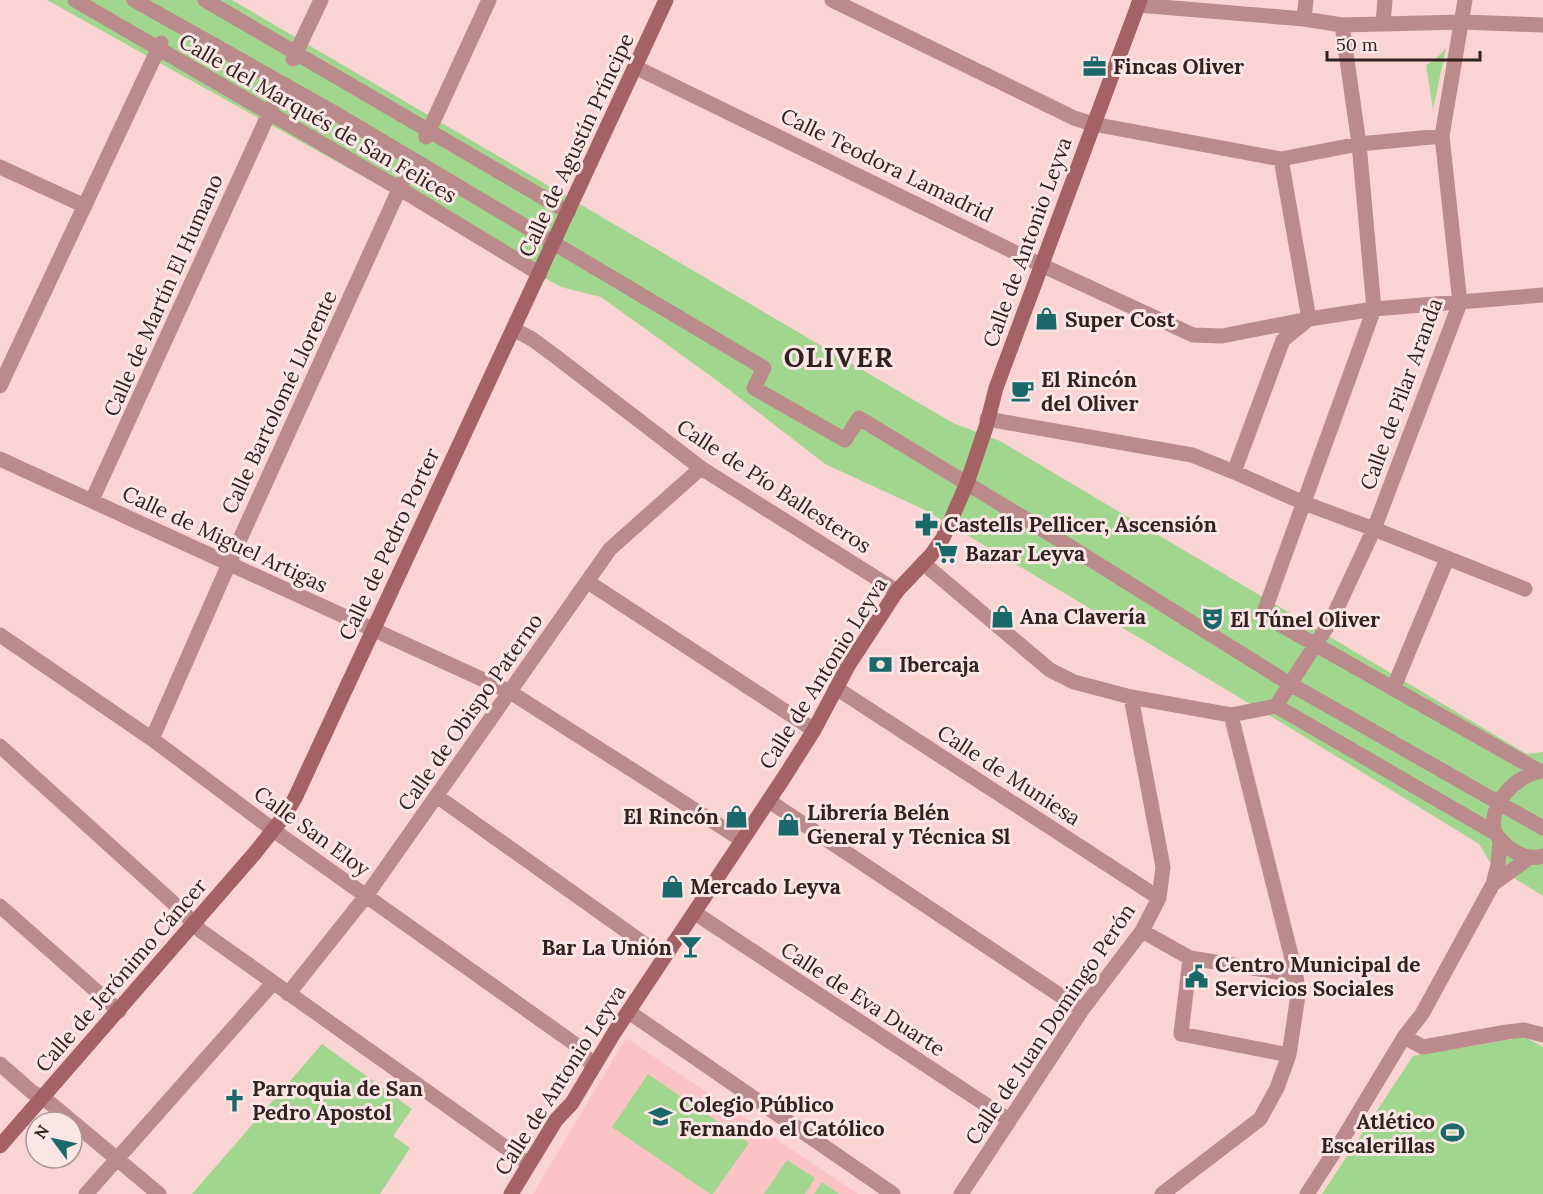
<svg xmlns="http://www.w3.org/2000/svg" width="1543" height="1194" font-family="Lora,serif">
	<rect width="100%" height="100%" fill="#fad3d3"/>
	<!-- built -->
	<path fill="#fbc3c4" d="M626,1038L858,1194H533Z"/>
	<!-- green -->
	<path fill="#a1d68f" d="M47,0H232L953,423L1000,441L1527,754L1543,752V896L1491,864L1479,844L1282,723L925,510L825,464L719,382L601,297L561,287Z
		M1446,48L1433,109L1426,65L1434,61Z
		M1525,1037L1543,1047V1194H1322L1413,1056Z
		M322,1044L412,1109L393,1136L410,1148L380,1194H192Z
		M648,1074L749,1143L713,1194H710L612,1127Z
		M787,1160L815,1178L805,1194H764Z
		M822,1182L839,1194H814Z"/>
	<g fill="none" stroke-linecap="round" stroke-linejoin="round">
		<!-- street -->
		<path stroke="#bb8b8c" stroke-width="15" d="M75,0L400,189L540,274
			M134,0L333,112L764,368L754,388L845,440L859,418L1037,526L1290,684L1543,828
			M205,0L568,212
			M832,0L1074,118L1093,124L1281,159L1359,144L1442,136
			M1138,5L1304,19L1342,25L1462,22L1543,25
			M1304,19L1306,0
			M1383,23L1385,0
			M1342,25L1359,144L1374,309L1263,615L1539,771
			M293,59L321,0
			M635,67L1041,265L1193,335L1222,336L1309,319L1374,309L1543,295
			M426,137L489,0
			M0,167L85,206
			M513,329L532,339L555,356L701,468L897,591
			M0,386L161,43
			M987,419L1192,455L1234,472L1304,503L1374,529L1525,589
			M0,459L510,692L742,840
			M1234,472L1283,340L1309,319L1281,159
			M92,500L272,107
			M923,563L1050,670L1074,682L1131,697L1231,715L1276,706L1495,833C1506,848 1524,862 1543,856
			M588,582L814,730
			M0,635L152,739L283,837L579,1047L593,1067
			M836,688L1159,898
			M1393,689L1447,559
			M1276,706L1332,619L1374,529L1460,303L1442,136L1465,0
			M152,739L235,550L402,183
			M0,746L180,909L201,931L529,1164
			M438,797L646,945L653,948L670,949
			M769,801L1082,1010
			M1495,833C1487,805 1516,774 1543,771
			M1493,884L1529,858
			M0,906L119,1011
			M695,913L1009,1120
			M1142,931L1190,958L1296,975
			M1190,958L1181,1034L1289,1055
			M288,994L366,896L610,549L701,468
			M629,1012L893,1194
			M1404,1037L1423,1047L1507,1032L1524,1030L1543,1035
			M0,1064L32,1092L50,1103L159,1194
			M86,1194L273,983
			M961,1194L1082,1010L1142,931L1159,898L1163,867L1131,697
			M1162,1194L1260,1119L1277,1088L1289,1055L1298,995L1296,975L1231,715
			M1307,1194L1342,1140L1404,1037L1422,1014L1493,884L1498,865L1500,840"/>
		<!-- secondary -->
		<path stroke="#a56264" stroke-width="15" d="M0,1146L254,854L285,815L295,798L666,0
			M511,1194L556,1120L572,1103L614,1033L783,779L814,730L848,666L897,591L931,555L943,538L967,483L986,427L996,388L1140,0"/>
	</g>
	<!-- icons -->
	<defs>
		<symbol id="office-bare" viewBox="-9 -9 18 18"><path d="M-6-3h4V-5.5h4V-3h4V5H-6ZM-1-4.5V-3h2v-1.5ZM-6 0V1H6V0Z" fill="#1b686a" stroke="#f9e6e5" stroke-width="2.5" paint-order="stroke"/></symbol>
		<symbol id="shop-bare" viewBox="-9 -9 18 18"><path d="M-5-2.5h2.3a2.7 3.5 0 0 1 5.4 0H5L5.5 6h-11ZM-1.5-2.5h3a1.5 2.3 0 0 0-3 0Z" fill="#1b686a" stroke="#f9e6e5" stroke-width="2.5" paint-order="stroke"/></symbol>
		<symbol id="cafe-bare" viewBox="-9 -9 18 18"><path d="M-5.5-4.5H6V0H3Q3 3.5 0 3.5H-2.5Q-5.5 3.5-5.5 0ZM3-3.2v2h1.7v-2ZM-6 4.5H4V6H-6Z" fill="#1b686a" stroke="#f9e6e5" stroke-width="2.5" paint-order="stroke"/></symbol>
		<symbol id="pharmacy-bare" viewBox="-9 -9 18 18"><path d="M-2-6h4v4h4v4h-4v4h-4v-4h-4v-4h4Z" fill="#1b686a" stroke="#f9e6e5" stroke-width="2.5" paint-order="stroke"/></symbol>
		<symbol id="supermarket-bare" viewBox="-9 -9 18 18"><path d="M-6-5.5h2.5l.6 2H6L4.5 2H-2.5L-4.4-4H-6ZM-1.5 3.2a1.3 1.3 0 1 0 .1 0ZM3 3.2a1.3 1.3 0 1 0 .1 0Z" fill="#1b686a" stroke="#f9e6e5" stroke-width="2.5" paint-order="stroke"/></symbol>
		<symbol id="theatre-bare" viewBox="-9 -9 18 18"><path d="M-5-5.5Q0-4 5-5.5V0Q5 5 0 6Q-5 5-5 0ZM-3.3-2.5H-1v1.5H-3.3ZM1-2.5H3.3v1.5H1ZM-2.8 1Q0 5.5 2.8 1Z" fill="#1b686a" stroke="#f9e6e5" stroke-width="2.5" paint-order="stroke"/></symbol>
		<symbol id="bank-bare" viewBox="-9 -9 18 18"><path d="M-6-4H6V4H-6ZM0-2.3a2.3 2.3 0 1 0 0 4.6a2.3 2.3 0 1 0 0-4.6Z" fill="#1b686a" stroke="#f9e6e5" stroke-width="2.5" paint-order="stroke"/></symbol>
		<symbol id="bar-bare" viewBox="-9 -9 18 18"><path d="M-6-5H6L.8 .8V4.5H3.5V6h-7V4.5H-.8V.8Z" fill="#1b686a" stroke="#f9e6e5" stroke-width="2.5" paint-order="stroke"/></symbol>
		<symbol id="civic-bare" viewBox="-9 -9 18 18"><path d="M-.6-6.5H3V-4.5H.6V-3L4-1V1h2V6H-6V1h2V-1L-.6-3ZM-1.2 2.5V6h2.4V2.5Z" fill="#1b686a" stroke="#f9e6e5" stroke-width="2.5" paint-order="stroke"/></symbol>
		<symbol id="church-bare" viewBox="-9 -9 18 18"><path d="M-1.2-6h2.4v3.5h3.3v2.4h-3.3V6h-2.4V-.1h-3.3v-2.4h3.3Z" fill="#1b686a" stroke="#f9e6e5" stroke-width="2.5" paint-order="stroke"/></symbol>
		<symbol id="school-bare" viewBox="-9 -9 18 18"><path d="M0-5L7-2L0 1L-7-2ZM-4 1L0 2.5L4 1V4Q0 6-4 4Z" fill="#1b686a" stroke="#f9e6e5" stroke-width="2.5" paint-order="stroke"/></symbol>
		<symbol id="stadium-bare" viewBox="-9 -9 18 18"><path d="M0-5a6.5 5 0 1 0 0 10a6.5 5 0 1 0 0-10ZM-3.5-1.8h7v3.6h-7Z" fill="#1b686a" stroke="#f9e6e5" stroke-width="2.5" paint-order="stroke"/></symbol>
	</defs>
	<g fill-rule="evenodd">
		<use href="#office-bare" x="1078" y="50" width="33" height="33"/>
		<use href="#shop-bare" x="1030" y="302" width="33" height="33"/>
		<use href="#cafe-bare" x="1006" y="374" width="33" height="33"/>
		<use href="#pharmacy-bare" x="910" y="508" width="33" height="33"/>
		<use href="#supermarket-bare" x="930" y="536" width="33" height="33"/>
		<use href="#shop-bare" x="986" y="600" width="33" height="33"/>
		<use href="#theatre-bare" x="1196" y="602" width="33" height="33"/>
		<use href="#bank-bare" x="864" y="648" width="33" height="33"/>
		<use href="#shop-bare" x="720" y="800" width="33" height="33"/>
		<use href="#shop-bare" x="772" y="808" width="33" height="33"/>
		<use href="#shop-bare" x="656" y="870" width="33" height="33"/>
		<use href="#bar-bare" x="674" y="930" width="33" height="33"/>
		<use href="#civic-bare" x="1180" y="960" width="33" height="33"/>
		<use href="#church-bare" x="218" y="1084" width="33" height="33"/>
		<use href="#school-bare" x="644" y="1100" width="33" height="33"/>
		<use href="#stadium-bare" x="1436" y="1116" width="33" height="33"/>
	</g>
	<g text-anchor="middle" dominant-baseline="central" stroke-width="6" stroke-linejoin="round" paint-order="stroke">
		<!-- poi labels -->
		<g font-size="21" font-weight="bold" fill="#322121" stroke="#f9e6e5" text-anchor="start">
			<text x="1113" y="66">Fincas Oliver</text>
			<text x="1065" y="319">Super Cost</text>
			<text x="1041" y="379">El Rincón<tspan x="1041" dy="24">del Oliver</tspan></text>
			<text x="944" y="524">Castells Pellicer, Ascensión</text>
			<text x="965" y="553">Bazar Leyva</text>
			<text x="1020" y="616">Ana Clavería</text>
			<text x="1230" y="619">El Túnel Oliver</text>
			<text x="899" y="664">Ibercaja</text>
			<text x="807" y="812">Librería Belén<tspan x="807" dy="24">General y Técnica Sl</tspan></text>
			<text x="719" y="816" text-anchor="end">El Rincón</text>
			<text x="690" y="886">Mercado Leyva</text>
			<text x="672" y="947" text-anchor="end">Bar La Unión</text>
			<text x="1215" y="964">Centro Municipal de<tspan x="1215" dy="24">Servicios Sociales</tspan></text>
			<text x="252" y="1088">Parroquia de San<tspan x="252" dy="24">Pedro Apostol</tspan></text>
			<text x="679" y="1104">Colegio Público<tspan x="679" dy="24">Fernando el Católico</tspan></text>
			<text x="1435" y="1121" text-anchor="end">Atlético<tspan x="1435" dy="24">Escalerillas</tspan></text>
		</g>
		<!-- street labels -->
		<g font-size="21" fill="#322121" stroke="#f9e6e5">
			<text transform="translate(318 118) rotate(30)">Calle del Marqués de San Felices</text>
			<text transform="translate(576 145) rotate(-65)">Calle de Agustín Príncipe</text>
			<text transform="translate(887 165) rotate(26)">Calle Teodora Lamadrid</text>
			<text transform="translate(1027 242) rotate(-70)">Calle de Antonio Leyva</text>
			<text transform="translate(163 295) rotate(-66)">Calle de Martín El Humano</text>
			<text transform="translate(1401 394) rotate(-70)">Calle de Pilar Aranda</text>
			<text transform="translate(279 402) rotate(-65)">Calle Bartolomé Llorente</text>
			<text transform="translate(774 486) rotate(33)">Calle de Pío Ballesteros</text>
			<text transform="translate(225 539) rotate(25)">Calle de Miguel Artigas</text>
			<text transform="translate(389 544) rotate(-65)">Calle de Pedro Porter</text>
			<text transform="translate(823 673) rotate(-58)">Calle de Antonio Leyva</text>
			<text transform="translate(470 712) rotate(-55)">Calle de Obispo Paterno</text>
			<text transform="translate(1009 775) rotate(33)">Calle de Muniesa</text>
			<text transform="translate(312 831) rotate(36)">Calle San Eloy</text>
			<text transform="translate(121 975) rotate(-49)">Calle de Jerónimo Cáncer</text>
			<text transform="translate(863 999) rotate(33)">Calle de Eva Duarte</text>
			<text transform="translate(1050 1024) rotate(-56)">Calle de Juan Domingo Perón</text>
			<text transform="translate(560 1080) rotate(-57)">Calle de Antonio Leyva</text>
		</g>
		<!-- district labels -->
		<g font-size="27" font-weight="bold" letter-spacing="1.5" fill="#322121" stroke="#f9e6e5">
			<text x="839" y="357">OLIVER</text>
		</g>
	</g>
	<!-- north arrow -->
	<g transform="translate(54 1140) rotate(303)"><circle r="28" fill="#f9e6e5" stroke="#a99797" stroke-width="1.5"/>
	<path d="M0-4.5L10 22L0 15L-10 22Z" fill="#1b686a"/>
	<text y="-9" font-size="16" font-weight="bold" text-anchor="middle" fill="#322121">N</text>
	</g>
	<!-- scale -->
	<path d="M1327 51v9h153v-9" fill="none" stroke="#322121" stroke-width="3"/>
	<text x="1336" y="51" font-size="18" fill="#322121" stroke="#f9e6e5" stroke-width="4.5" paint-order="stroke">50 m</text>
</svg>
